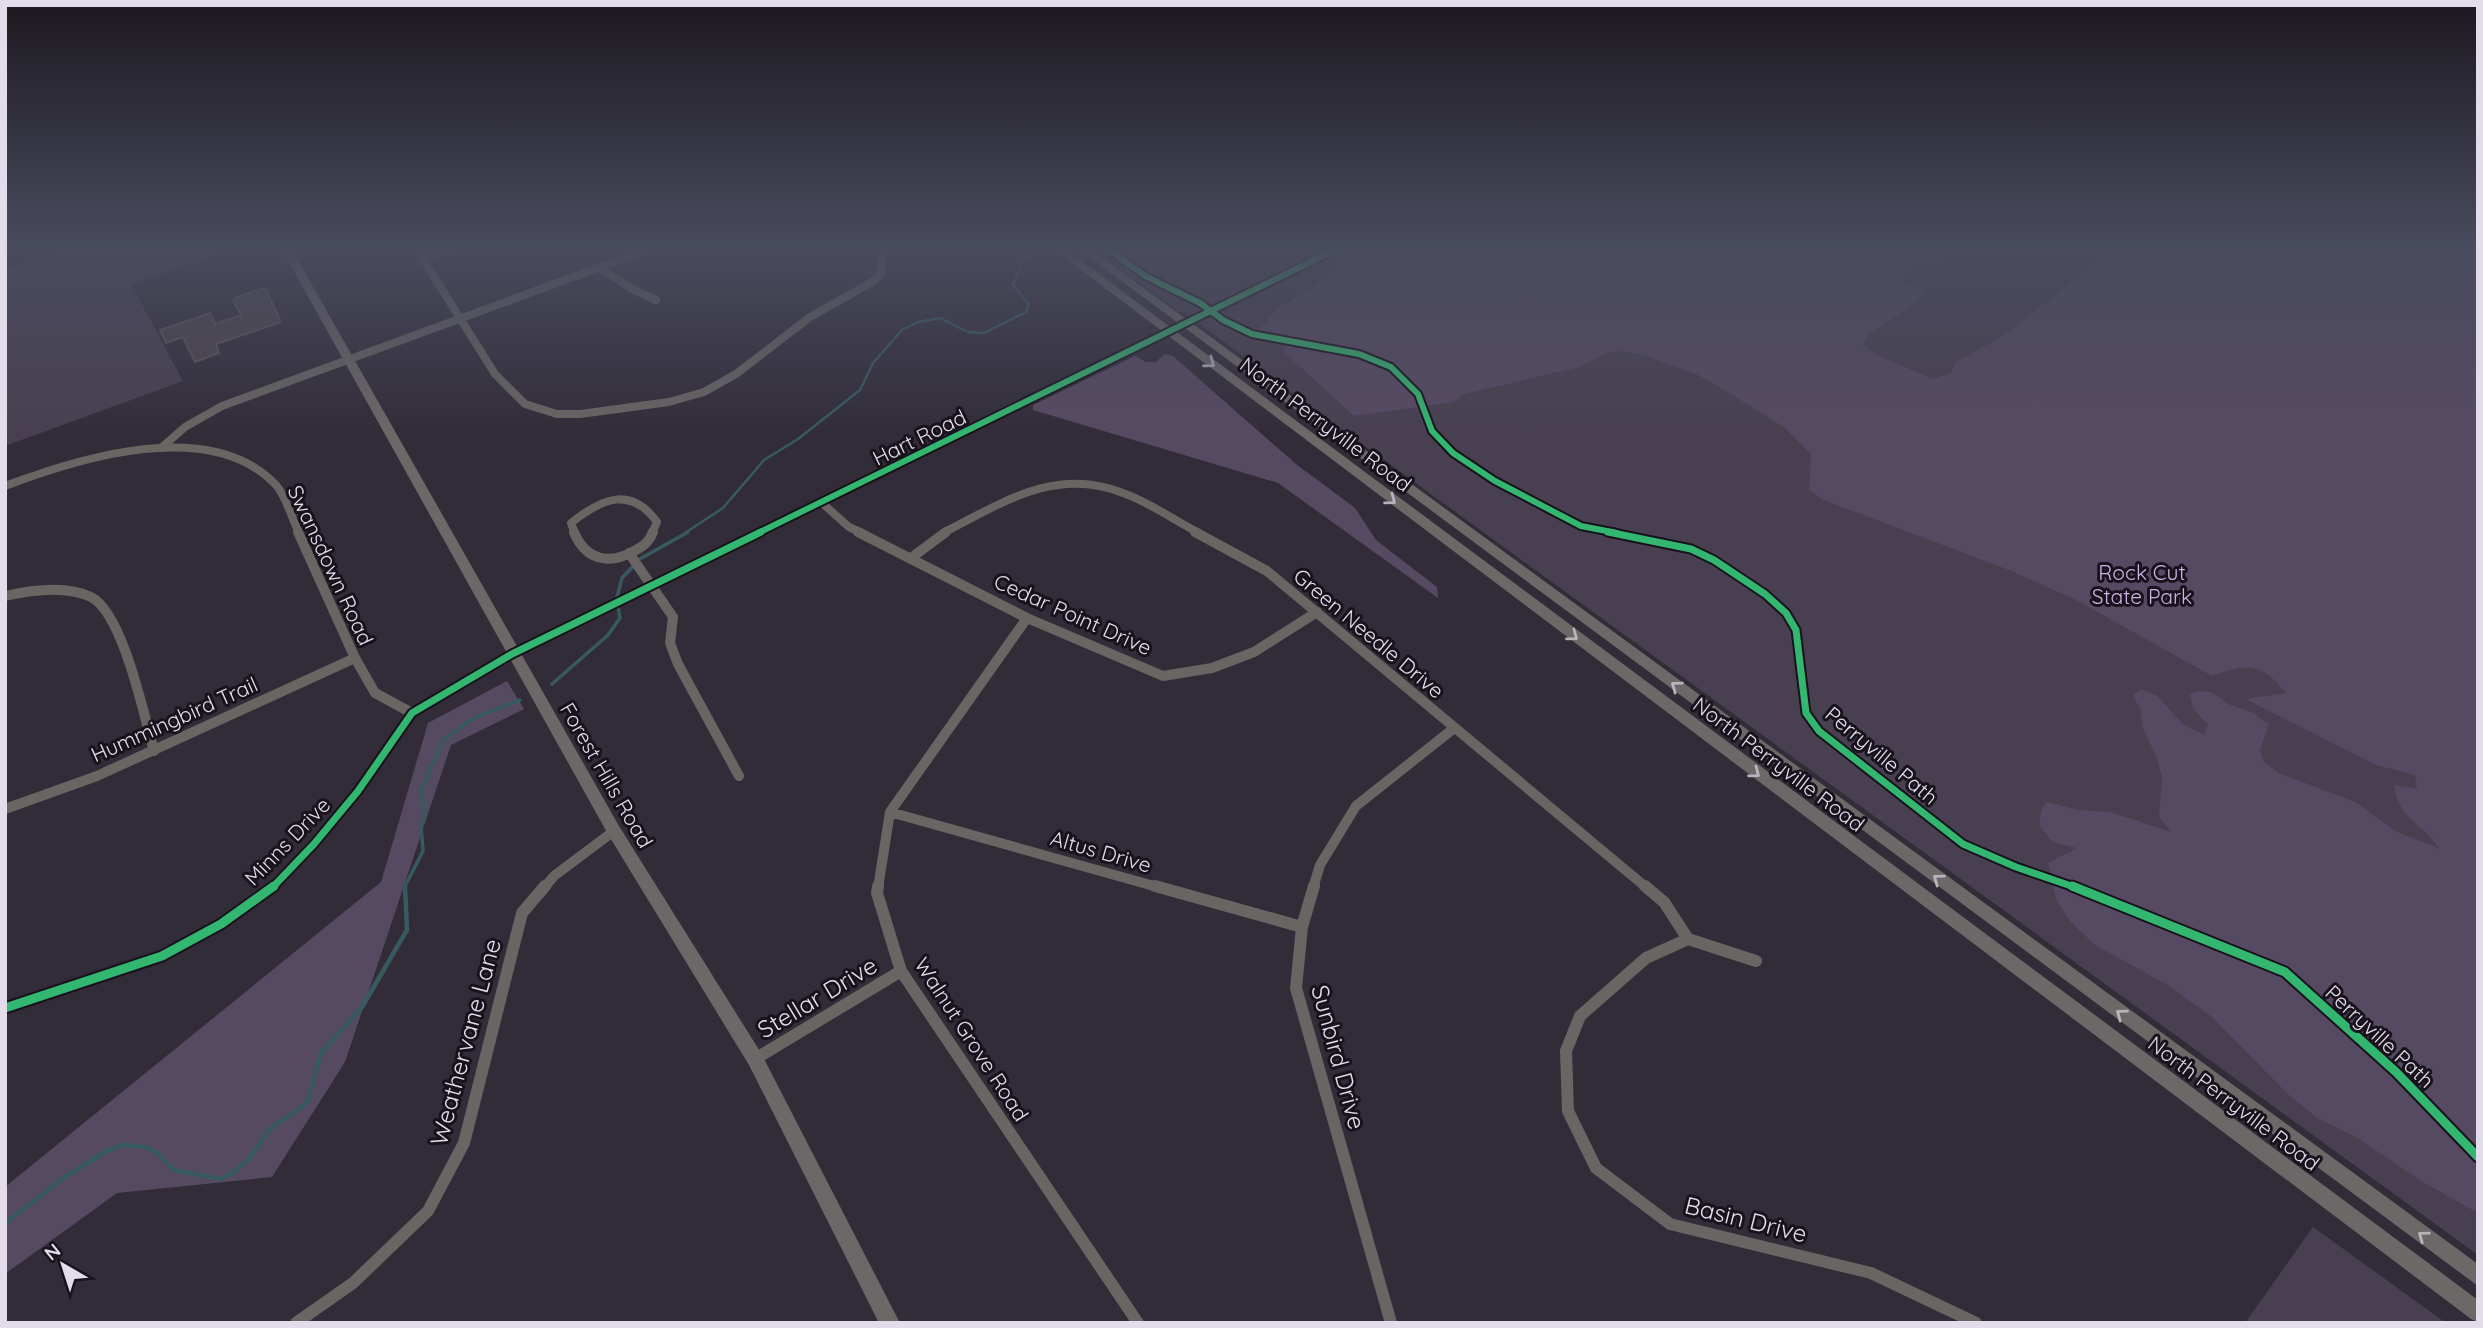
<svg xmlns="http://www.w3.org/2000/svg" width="2483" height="1328" font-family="Quicksand,sans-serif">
	<rect width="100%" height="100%" fill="#322c38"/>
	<!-- green -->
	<path fill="#484050" d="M70,248H238L131,284L183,381L5,446V269Z
		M1093,248H2478V1255L1318,412L1184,312H1179Z
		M2313,1227L2446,1323H2245Z"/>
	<!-- forest -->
	<path fill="#564a62" d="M1347,248H1980L1915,268L1901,278L1908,285L1922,288L1926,295L1869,335L1862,345L1877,355L1933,379L1951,373L1954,364C1970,352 1989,346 2005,334C2043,306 2077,275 2116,248H2478V1213L2421,1181L2358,1138L2317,1118L2288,1094L2212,1017L2166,984L2095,945L2070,921L2057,901L2048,863L2077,848L2053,842L2039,826L2041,811L2046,802L2079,810L2110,812L2171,832L2159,817L2162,777L2157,758L2142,726L2141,710L2133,696L2141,689L2157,696L2183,724L2204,735L2208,724L2193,709L2190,695L2197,691L2212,692L2228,704L2251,712L2269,724L2260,750L2264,762L2279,773L2355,802L2397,832L2440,849C2423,823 2399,821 2394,785L2417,789L2415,775L2376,765L2246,699L2286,693C2261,662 2248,663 2212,676L2076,600L2009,570L1821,499L1809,489L1811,454L1785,428L1723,389L1698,375L1644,355L1619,351L1607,353L1579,367L1464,394L1454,402L1354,416L1283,351L1286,344L1282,334L1265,333L1259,330L1278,308L1312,288L1340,259L1339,252Z
		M1164,354L1173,356L1296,464L1355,508L1376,540L1437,587L1438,598L1278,483L1033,410V405L1135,356L1146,362H1156Z
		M507,681L524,709L451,745L345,1062L272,1177L117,1193L5,1274V1187L381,882L428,723Z"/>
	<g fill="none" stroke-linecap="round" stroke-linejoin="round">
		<!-- stream-far2 -->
		<path stroke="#375a61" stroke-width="2.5" d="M685,533L723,508L764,460L798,439L860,390L873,363L902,330L918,322L940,318L968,332L984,333L1026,312L1029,304L1013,285L1022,262L1035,253"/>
		<!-- stream-far1 -->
		<path stroke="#375a61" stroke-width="3.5" d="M638,560L688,532
			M617,597L622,578L635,564
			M552,684L608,635L620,618L618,607
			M404,888L423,851L421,825L425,817L421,791L443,740L472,719L520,700"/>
		<!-- stream -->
		<path stroke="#375a61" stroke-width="4.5" d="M5,1223L65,1177L108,1150L124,1145L146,1147L155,1151L174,1170L220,1179L233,1173L249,1159L270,1129L307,1103L321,1053L362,1007L407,930L405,886"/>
	</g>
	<!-- building -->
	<path fill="#4d4448" stroke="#5d5558" stroke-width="2" d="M265,288L281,322L216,344L219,353L195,362L183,337L166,343L160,330L210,313L215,324L241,315L233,301L237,297Z"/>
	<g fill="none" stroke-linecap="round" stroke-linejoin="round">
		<!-- street-far2 -->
		<path stroke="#686563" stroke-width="8" d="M416,248L495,374L525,404L557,414H580L669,402L704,392L736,374L810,317L874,281L882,273L881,248
			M423,259L453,248
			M600,268L632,289L656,300
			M161,448L185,427L222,406L652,248
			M5,486C79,458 211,416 276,485C286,496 292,519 299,533
			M822,503L849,527L862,533
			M575,533L571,523C602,498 631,486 657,522L652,533
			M758,533L1339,248
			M943,533C1002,503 1055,466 1123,493C1149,502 1174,520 1199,533"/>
		<!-- street-far1 -->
		<path stroke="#686563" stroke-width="10" d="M298,532L355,658L375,693L412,713
			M574,532C585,559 608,566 634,551C644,546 649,542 653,532
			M858,532L1027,618L1163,676L1212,668L1254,652L1317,612
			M1195,532L1267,571L1647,888
			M629,553L673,617L670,643L678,664L739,776
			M911,558L946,532
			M5,596C31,590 66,585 91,597C123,613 144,716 154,751
			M5,809L97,776L355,658
			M890,812L1161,888
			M272,888L314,844L358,791L412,713L512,654L761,532
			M544,888L554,876L614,831
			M878,888L890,812L1027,618
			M1313,888L1320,865L1356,806L1453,729"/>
		<!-- street -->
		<path stroke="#686563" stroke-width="12" d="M878,886L877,893L901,971L1138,1323
			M1155,886L1302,927
			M1314,886L1302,927L1296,988L1391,1323
			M1645,886L1664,902L1688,939L1756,961
			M1688,939L1646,958L1580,1016L1566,1051L1568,1111L1596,1168L1670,1224L1871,1273L1976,1323
			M5,1008L162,956L221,924L274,886
			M755,1059L901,971
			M296,1323L353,1283L428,1211L464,1143L522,913L545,886"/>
		<!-- secondary -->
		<path fill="#6c6867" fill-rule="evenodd" d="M281,248H291L619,826L761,1053L900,1323H879L749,1065L609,836Z
			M1052,248H1064L2478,1300V1322L2471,1319Z
			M1077,248H1089L2478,1264V1286Z"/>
		<defs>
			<path id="cycleway-far2" d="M1106,248L1147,277L1200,303L1223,320L1252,334L1359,354L1391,367L1418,394L1432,431L1453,453L1495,481L1581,526L1617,533
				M758,533L1339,248"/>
			<path id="cycleway-far1" d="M1608,532L1691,549L1714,560L1765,594L1786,613L1796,630L1806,713L1819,731L1963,844L2016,867L2077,888
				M272,888L314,844L358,791L412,713L512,654L761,532"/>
			<path id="cycleway" d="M2072,886L2285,972L2396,1072L2478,1157
				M5,1008L162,956L221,924L274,886"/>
		</defs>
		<!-- cycleway-far2 casing -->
		<use href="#cycleway-far2" stroke="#18121c" stroke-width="10"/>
		<!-- cycleway-far1 casing -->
		<use href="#cycleway-far1" stroke="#18121c" stroke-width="11"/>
		<!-- cycleway casing -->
		<use href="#cycleway" stroke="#18121c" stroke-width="13"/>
		<!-- cycleway-far2 -->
		<use href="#cycleway-far2" stroke="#33b770" stroke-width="6"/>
		<!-- cycleway-far1 -->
		<use href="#cycleway-far1" stroke="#33b770" stroke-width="7"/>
		<!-- cycleway -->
		<use href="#cycleway" stroke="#33b770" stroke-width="9"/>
	</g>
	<!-- one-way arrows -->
	<defs><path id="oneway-chevron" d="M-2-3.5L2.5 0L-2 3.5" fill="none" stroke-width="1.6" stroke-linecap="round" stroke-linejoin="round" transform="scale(1.75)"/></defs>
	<g stroke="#b9b3bc">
		<use href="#oneway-chevron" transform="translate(1210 363) rotate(37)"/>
		<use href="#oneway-chevron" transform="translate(1391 500) rotate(37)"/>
		<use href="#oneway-chevron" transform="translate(1573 636) rotate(37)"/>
		<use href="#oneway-chevron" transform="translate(1676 686) rotate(-144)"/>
		<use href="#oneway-chevron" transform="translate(1755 773) rotate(37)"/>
		<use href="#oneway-chevron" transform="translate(1938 879) rotate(-144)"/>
		<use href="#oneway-chevron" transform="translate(2121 1014) rotate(-144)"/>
		<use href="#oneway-chevron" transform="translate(2423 1236) rotate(-144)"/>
	</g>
	<!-- sky -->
	<linearGradient id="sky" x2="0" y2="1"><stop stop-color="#1c181f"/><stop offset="0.57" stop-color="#494b5e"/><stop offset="1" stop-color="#494b5e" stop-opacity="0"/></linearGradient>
	<rect width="2483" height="434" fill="url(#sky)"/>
	<g text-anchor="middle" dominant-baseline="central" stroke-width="6" stroke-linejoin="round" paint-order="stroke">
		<!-- street labels -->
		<g font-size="21" fill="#e3dcea" stroke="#18121c">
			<text transform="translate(1326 424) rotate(37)">North Perryville Road</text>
			<text transform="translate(919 437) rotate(-26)">Hart Road</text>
			<text transform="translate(331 565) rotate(65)">Swansdown Road</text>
			<text transform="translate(1073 614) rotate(24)">Cedar Point Drive</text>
			<text transform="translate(1369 633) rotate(40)">Green Needle Drive</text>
			<text transform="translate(174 719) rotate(-24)">Hummingbird Trail</text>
			<text transform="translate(1882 755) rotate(40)">Perryville Path</text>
			<text transform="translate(1779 764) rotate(37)">North Perryville Road</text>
			<text transform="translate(607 775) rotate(60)">Forest Hills Road</text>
			<text transform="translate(287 841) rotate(-46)">Minns Drive</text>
			<text transform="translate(1101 851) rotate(16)">Altus Drive</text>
			<text transform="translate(2380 1036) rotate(43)">Perryville Path</text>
			<text transform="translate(972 1039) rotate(57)">Walnut Grove Road</text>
			<text transform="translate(2234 1103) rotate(37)">North Perryville Road</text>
		</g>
		<!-- park labels -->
		<g font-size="21" fill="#cdb3e5" stroke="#18121c">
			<text x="2142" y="572">Rock Cut<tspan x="2142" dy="24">State Park</tspan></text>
		</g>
		<!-- near-street labels -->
		<g font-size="24" fill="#e3dcea" stroke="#18121c">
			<text transform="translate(817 997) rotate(-31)">Stellar Drive</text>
			<text transform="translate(465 1042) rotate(-75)">Weathervane Lane</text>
			<text transform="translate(1339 1057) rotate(75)">Sunbird Drive</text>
			<text transform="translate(1746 1219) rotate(14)">Basin Drive</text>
		</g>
	</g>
	<!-- border -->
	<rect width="2483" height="1328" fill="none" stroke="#e3dcea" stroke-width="14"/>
	<!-- north arrow -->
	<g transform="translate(63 1265) rotate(321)" stroke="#18121c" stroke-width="5" paint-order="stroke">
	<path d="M0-5L12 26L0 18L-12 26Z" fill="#e3dcea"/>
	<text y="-10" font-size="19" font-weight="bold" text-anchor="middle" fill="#e3dcea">N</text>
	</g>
</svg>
